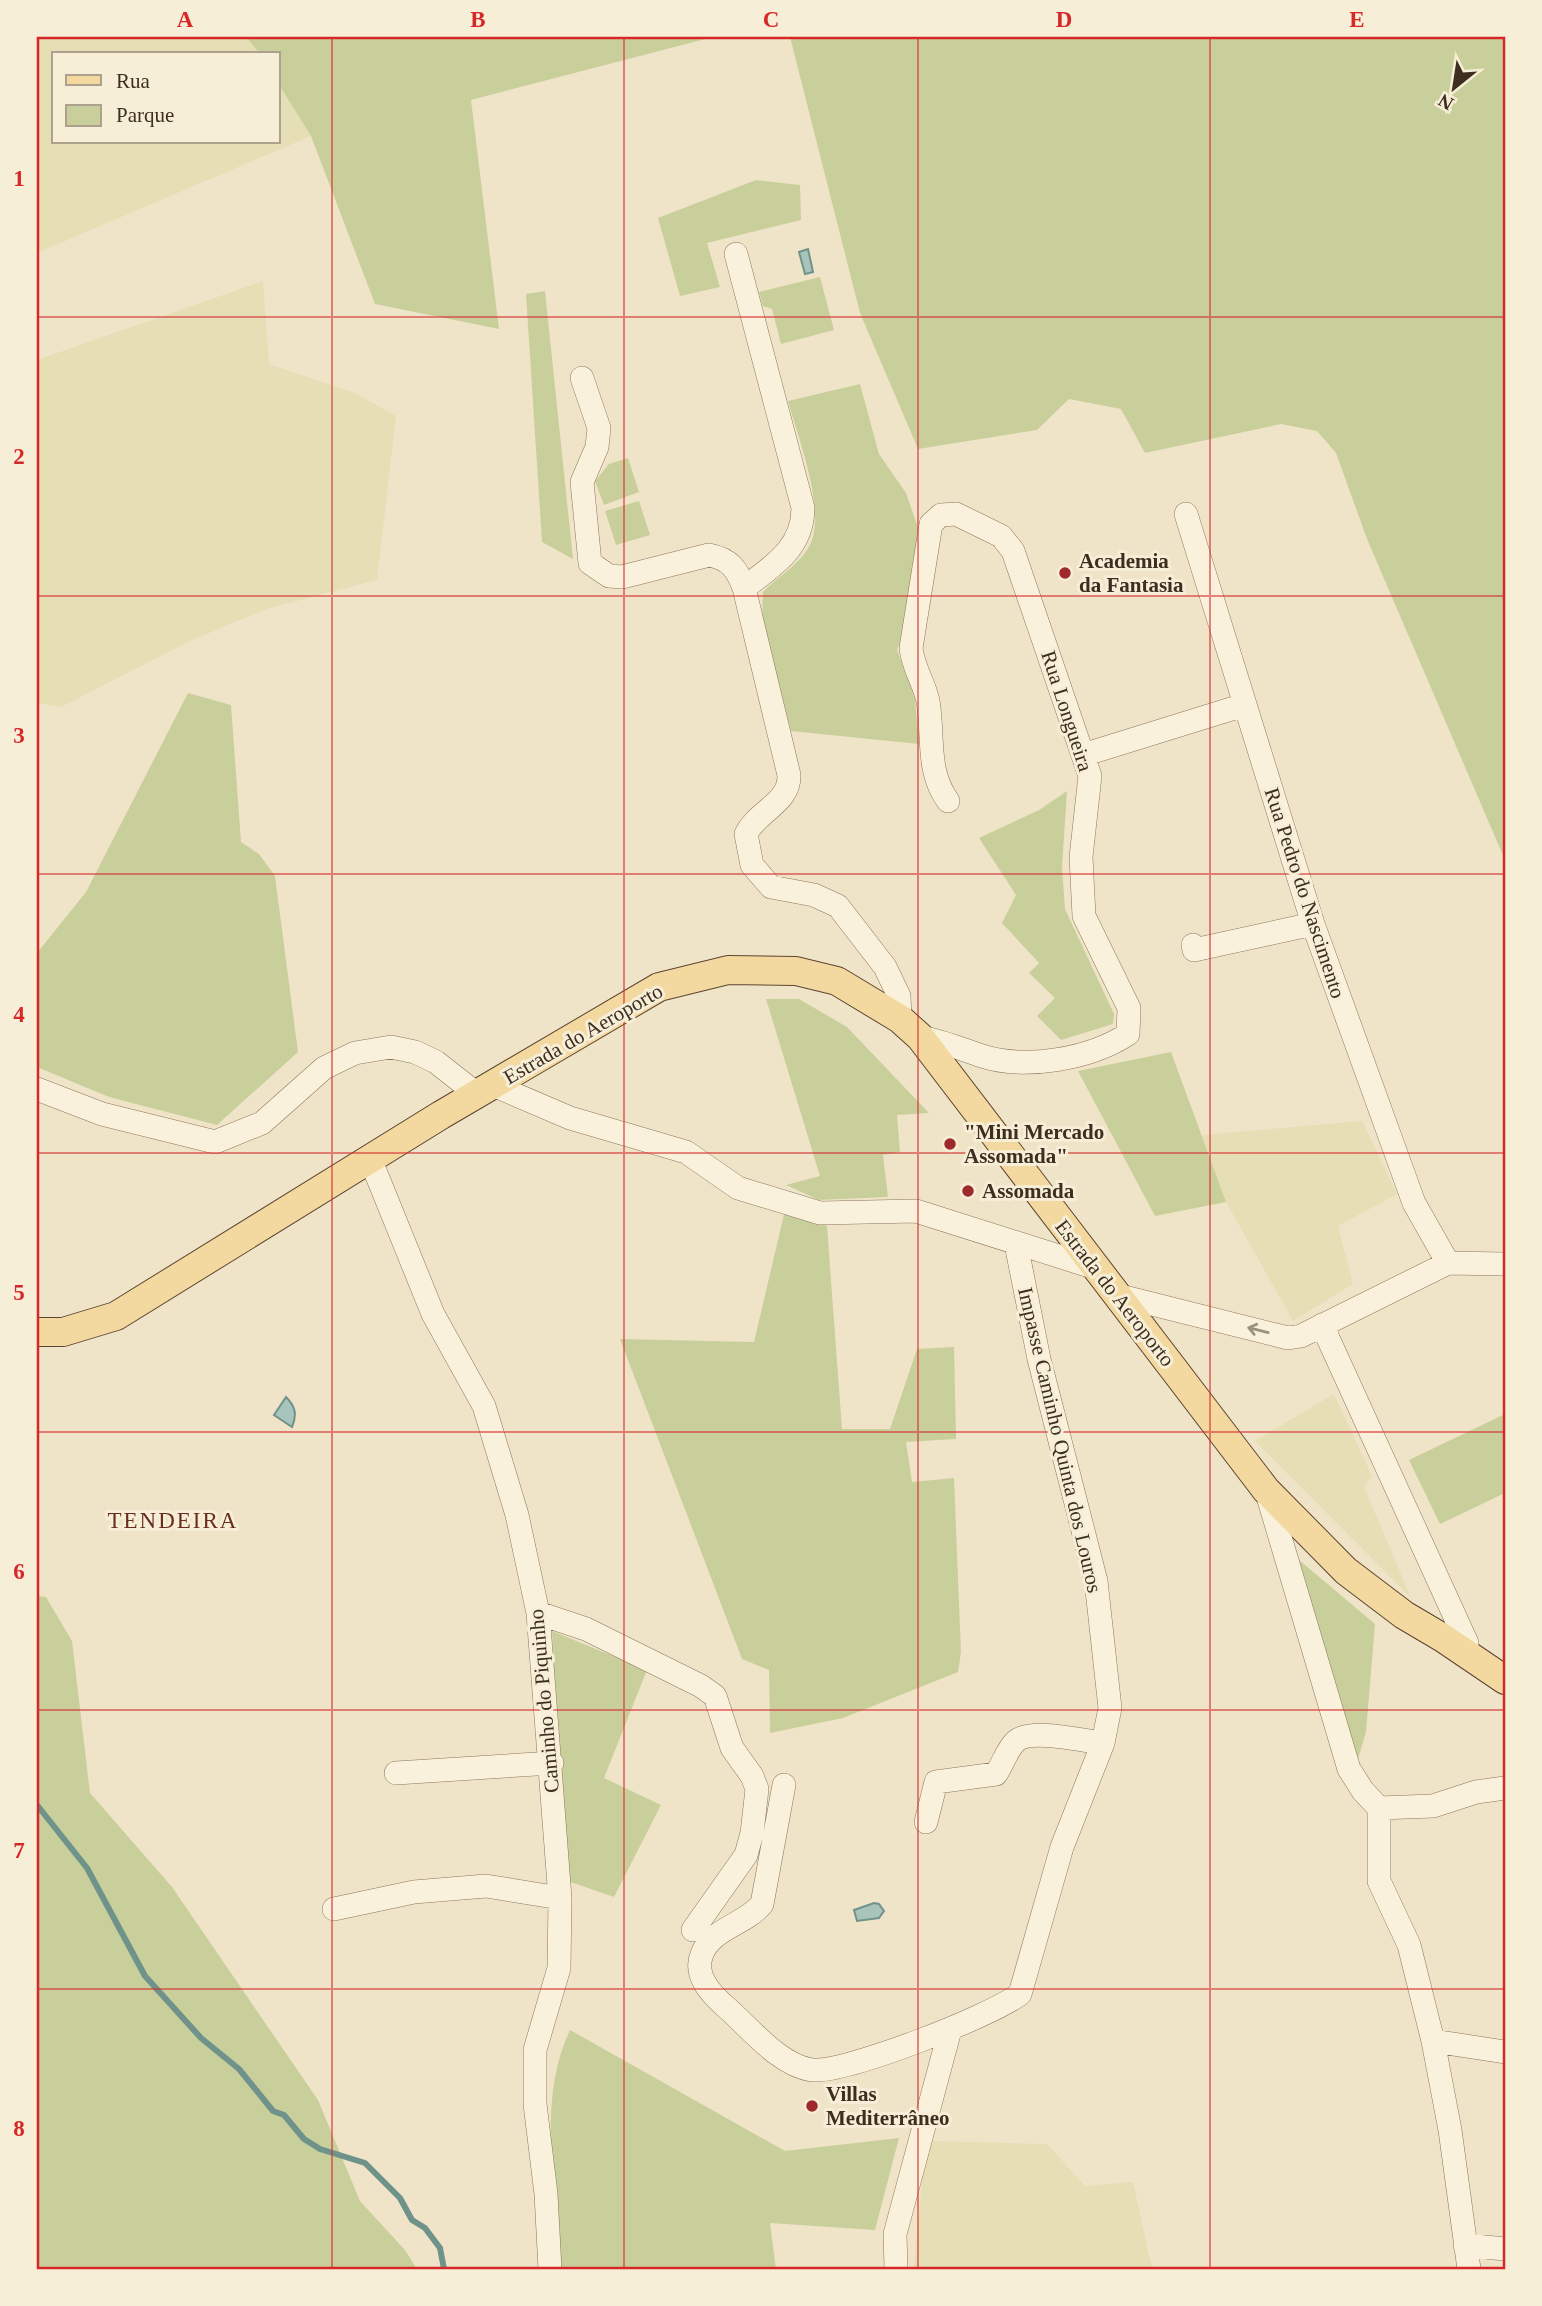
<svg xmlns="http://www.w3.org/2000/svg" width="1542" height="2306" font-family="'Times New Roman',serif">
	<rect width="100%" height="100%" fill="#f0e4c8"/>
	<!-- farmland -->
	<path fill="#e6deb5" d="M37,37H246L260,54H54V142H278V83L311,136L37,253Z
		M263,281L269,364L355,393L396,416L377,580L266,609L188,642L61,707L37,703V360Z
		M1362,1121L1397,1194L1338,1226L1353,1284L1293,1321L1226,1202L1202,1135Z
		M1334,1394L1372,1476L1364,1487L1411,1598L1255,1441Z
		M932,2141L1047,2144L1085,2186L1133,2182L1152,2269H914L923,2166Z"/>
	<!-- green -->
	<path fill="#c9cf9b" d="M246,37H713L471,100L499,329L375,304L311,136L278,83V54H260Z
		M790,37H1505V860L1367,539L1336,453L1317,431L1281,424L1145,453L1121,409L1069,399L1037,430L918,449L860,313Z
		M756,180L800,185L801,220L707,243L720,287L680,296L658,218Z
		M820,277L834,330L781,344L772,309L763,306L759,292Z
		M545,291L573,559L542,542L526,294Z
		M860,384L879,454L906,493L919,530L915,598L897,650L915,699L919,744L791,731L762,619L763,592C776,578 797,566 807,550C830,518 798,438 788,401Z
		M628,458L639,492L604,505L595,481L609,464Z
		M639,501L650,535L616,545L605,511Z
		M188,693L231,705L241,842L259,854L275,876L298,1052L217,1125L109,1097L37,1067V953L86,892Z
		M1067,791L1062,867L1065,909L1114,1014L1113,1024L1061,1040L1037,1016L1055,998L1029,973L1039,963L1002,923L1016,895L979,838L1039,810Z
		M766,999H799L847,1027L929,1113L897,1115L900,1152L883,1155L888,1197L819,1200L786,1185L820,1176Z
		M1171,1052L1226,1202L1155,1216L1078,1071Z
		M785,1210L827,1226L842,1429H890L917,1349L954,1347L956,1439L906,1442L912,1482L954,1478L961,1652L958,1672L843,1718L770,1733L769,1670L742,1659L620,1339L754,1342Z
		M1505,1414V1493L1440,1524L1409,1460Z
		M1292,1554L1375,1624L1366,1732L1358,1759Z
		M37,1596L46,1597L72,1641L90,1793L172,1887L318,2100L360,2201L405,2250L417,2269H37Z
		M552,1631L647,1670L604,1778L661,1805L614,1897L565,1880Z
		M570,2030L785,2151L899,2138L875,2230L770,2223L776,2269H562C556,2192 536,2101 570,2030Z"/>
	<!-- water -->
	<path fill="#a9c4bc" stroke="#6f938a" stroke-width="2" d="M808,249L813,272L805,274L799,252Z
		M286,1397C296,1407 297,1415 292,1427L274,1415Z
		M874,1903L879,1904L884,1911L879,1918L857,1921L854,1910Z"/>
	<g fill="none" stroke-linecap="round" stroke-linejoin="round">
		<!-- stream -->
		<path stroke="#6f938a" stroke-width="6" d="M37,1805L87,1868L145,1976L201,2038L239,2069L273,2111L284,2115L304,2139L320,2149L365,2163L400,2198L412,2220L425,2228L440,2248L444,2269"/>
		<defs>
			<path id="minor" d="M736,254L803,508C803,548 773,566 744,588
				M582,378L599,428L597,447L582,482L590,563L609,576L622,577L709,555C730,559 737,569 744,588L789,775C790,803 757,811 746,834L752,865L771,887L814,895L838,906L885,967L899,996L900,1019
				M1186,514L1313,924L1414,1203L1448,1263
				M1083,755L1244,705
				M1193,945L1194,950L1313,924
				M920,1037C943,1041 961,1049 982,1056C1026,1070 1090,1059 1128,1034L1129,1008L1084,916L1081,857L1090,776L1013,551L1001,536L956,514L941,515L931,524L911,648C913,668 924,682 928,701C934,736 926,771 948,801
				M493,1085L570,1118L686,1152L738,1188L820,1213L916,1211L1096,1268
				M37,1089L102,1114L215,1142L262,1123L324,1068L355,1053L391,1047L415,1052L436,1062L478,1095
				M371,1161L433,1314L484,1406L517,1515L538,1613L560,1898L559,1968L535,2050V2104L546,2194L550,2269
				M1116,1295L1288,1338L1301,1336L1448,1263L1505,1264
				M1322,1325L1467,1643
				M1266,1490L1349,1769L1363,1791L1379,1808
				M538,1613L586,1629L701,1686L715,1696L732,1748L752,1776L757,1789L752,1833L746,1855L693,1930
				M396,1773L552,1763
				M784,1785L762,1904C746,1924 711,1929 702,1954C693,1976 712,1995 727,2008C750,2028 780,2066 812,2070C846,2073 991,2016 1020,1994L1062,1847L1103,1743L1110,1708L1096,1581L1039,1359L1016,1244
				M926,1822L936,1782L996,1774C1003,1764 1007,1749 1016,1741C1031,1728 1084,1741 1103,1743
				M334,1909L414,1892L486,1886L560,1898
				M1433,2041L1505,2052
				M1465,2245L1505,2249
				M896,2269L895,2234L950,2030
				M1469,2269L1450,2130L1433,2041L1409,1945L1379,1881V1808L1433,1806L1476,1792L1505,1788"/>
			<path id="major" d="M37,1332H63L116,1316L441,1115L659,987L728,970L796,971L837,981L900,1019L920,1037L1266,1490L1346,1571L1404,1615L1443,1638L1505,1680"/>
		</defs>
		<!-- minor casing -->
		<use href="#minor" stroke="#8d765c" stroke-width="24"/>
		<!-- major casing -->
		<use href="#major" stroke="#5b4430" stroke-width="30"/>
		<!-- minor -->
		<use href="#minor" stroke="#faf1dc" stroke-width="23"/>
		<!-- major -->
		<use href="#major" stroke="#f3d9a0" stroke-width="28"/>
	</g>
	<!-- one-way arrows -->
	<defs><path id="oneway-shaft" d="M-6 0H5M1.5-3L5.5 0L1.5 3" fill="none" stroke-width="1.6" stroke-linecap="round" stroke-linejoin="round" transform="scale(1.75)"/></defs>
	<use stroke="#9c907e" href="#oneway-shaft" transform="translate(1258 1330) rotate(-166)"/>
	<!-- grid -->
	<path fill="none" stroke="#d62828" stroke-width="2" stroke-opacity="0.55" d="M332,37V2269M624,37V2269M918,37V2269M1210,37V2269M37,317H1505M37,596H1505M37,874H1505M37,1153H1505M37,1432H1505M37,1710H1505M37,1989H1505"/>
	<!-- markers -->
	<g fill="#9e2a2b" stroke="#f7eed8" stroke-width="2.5">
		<circle cx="1065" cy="573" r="7"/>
		<circle cx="950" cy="1144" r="7"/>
		<circle cx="968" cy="1191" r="7"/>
		<circle cx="812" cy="2106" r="7"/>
	</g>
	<g text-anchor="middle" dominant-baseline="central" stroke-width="6" stroke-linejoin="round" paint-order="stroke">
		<!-- poi labels -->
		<g font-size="21" font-weight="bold" fill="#3d2e20" stroke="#f7eed8" text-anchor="start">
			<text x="1079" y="561">Academia<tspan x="1079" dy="24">da Fantasia</tspan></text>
			<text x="964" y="1132">"Mini Mercado<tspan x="964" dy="24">Assomada"</tspan></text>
			<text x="982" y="1191">Assomada</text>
			<text x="826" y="2094">Villas<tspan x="826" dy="24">Mediterrâneo</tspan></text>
		</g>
		<!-- street labels -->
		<g font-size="21" fill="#3d2e20" stroke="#f7eed8">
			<text transform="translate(1067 711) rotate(72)">Rua Longueira</text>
			<text transform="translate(1305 893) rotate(72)">Rua Pedro do Nascimento</text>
			<text transform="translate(583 1034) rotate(-30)">Estrada do Aeroporto</text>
			<text transform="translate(1115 1293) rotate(52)">Estrada do Aeroporto</text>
			<text transform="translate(1060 1440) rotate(77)">Impasse Caminho Quinta dos Louros</text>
			<text transform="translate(544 1701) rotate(-95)">Caminho do Piquinho</text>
		</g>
		<!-- neighbourhood labels -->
		<g font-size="23" letter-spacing="2" fill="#6b2e1e" stroke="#f7eed8">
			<text x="173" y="1520">TENDEIRA</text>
		</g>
	</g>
	<!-- border -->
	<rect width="1542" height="2306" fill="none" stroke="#f7eed8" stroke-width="77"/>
	<!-- legend -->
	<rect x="52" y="52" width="228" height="91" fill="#f7eed8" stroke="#ada18e" stroke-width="2"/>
	<rect x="66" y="75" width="35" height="10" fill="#f3d9a0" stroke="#ada18e" stroke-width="2"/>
	<text x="116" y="88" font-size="21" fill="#3d2e20">Rua</text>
	<rect x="66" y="105" width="35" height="21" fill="#c9cf9b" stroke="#ada18e" stroke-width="2"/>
	<text x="116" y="122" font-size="21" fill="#3d2e20">Parque</text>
	<!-- north arrow -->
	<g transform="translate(1454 88) rotate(210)" stroke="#f7eed8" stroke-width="5" paint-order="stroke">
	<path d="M0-5L12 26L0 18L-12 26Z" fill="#3d2e20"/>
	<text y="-10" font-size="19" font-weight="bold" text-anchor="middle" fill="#3d2e20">N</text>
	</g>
	<rect x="38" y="38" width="1466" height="2230" fill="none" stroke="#d62828" stroke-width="2.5"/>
	<g font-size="23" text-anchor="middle" font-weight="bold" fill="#d62828">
		<text x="185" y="27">A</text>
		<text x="478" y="27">B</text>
		<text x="771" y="27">C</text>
		<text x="1064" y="27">D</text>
		<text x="1357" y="27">E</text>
		<text x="19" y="186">1</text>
		<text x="19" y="464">2</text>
		<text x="19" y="743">3</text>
		<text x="19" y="1022">4</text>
		<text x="19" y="1300">5</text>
		<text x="19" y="1579">6</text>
		<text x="19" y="1858">7</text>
		<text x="19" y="2136">8</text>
	</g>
</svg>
